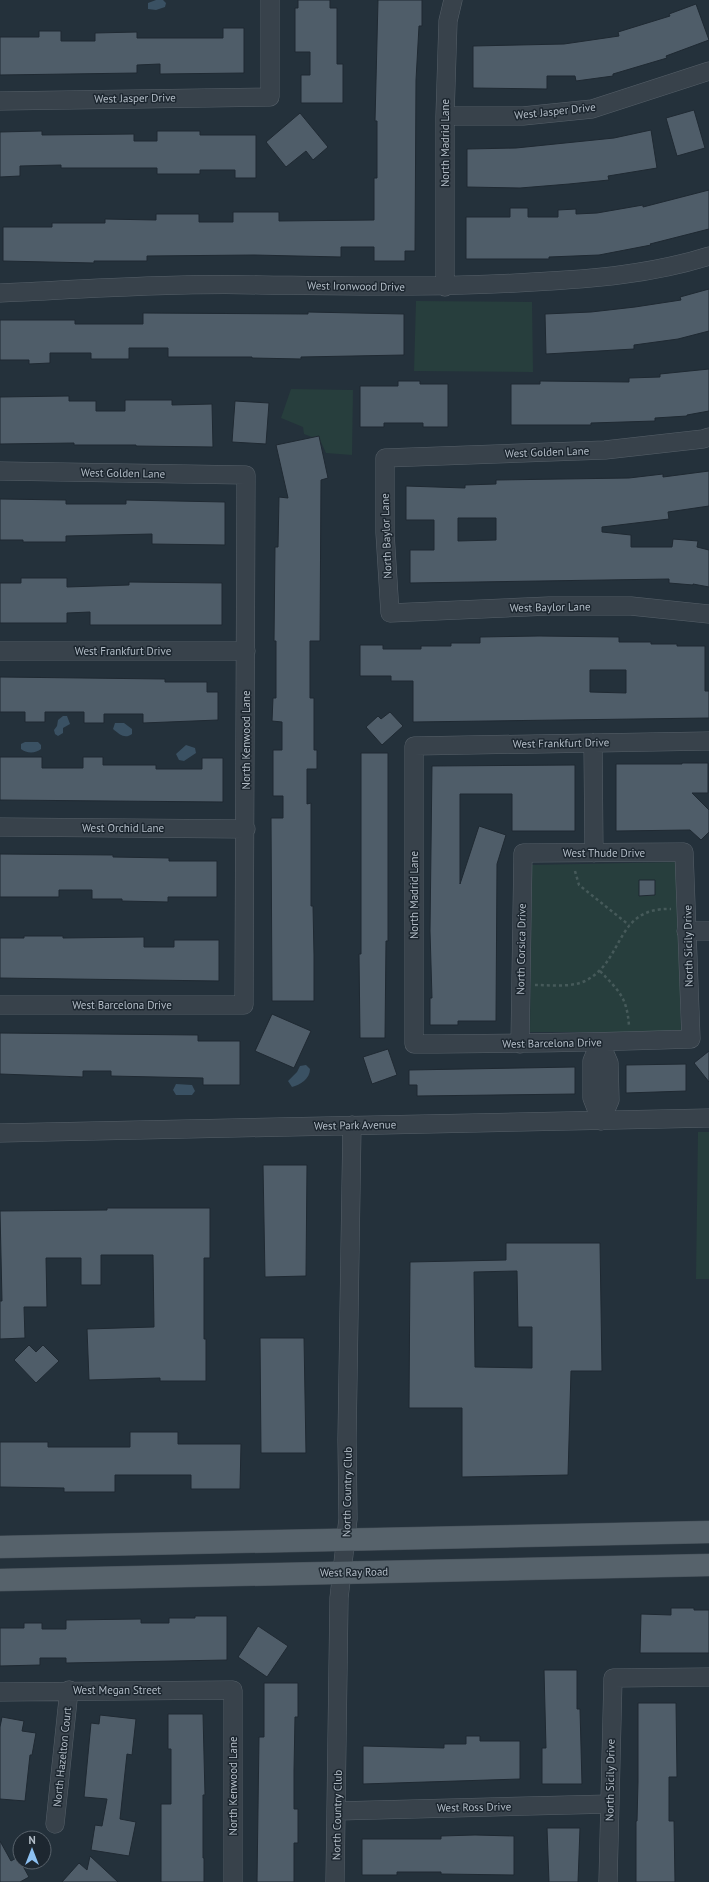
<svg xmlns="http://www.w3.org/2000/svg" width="709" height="1882" font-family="'PT Sans',sans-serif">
	<rect width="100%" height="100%" fill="#24313b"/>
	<!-- green -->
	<path fill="#273e3d" d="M416,301L532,302L533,372L414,371Z
		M291,389L353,390L352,455L326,453L320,440L304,434L303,427L281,418Z
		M677,862L681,1032H530L532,865Z
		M698,1132H709V1279H696Z"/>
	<!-- water -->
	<path fill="#3a5163" d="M156,0H163L166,3L165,7L156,10L148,9V3Z
		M63,716H67L70,724L63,728V733L58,736L55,734L54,730L57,726L58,720Z
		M115,723H124L132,729V734C125,739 120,735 113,729Z
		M25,742H38L41,745V749C35,754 26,753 21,749V744Z
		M186,745L195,748L196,753L184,761L179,760L176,754Z
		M306,1065L310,1069C310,1079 300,1085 292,1087L288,1081L297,1072L300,1066Z
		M176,1084L192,1085L195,1091L192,1095H176L173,1090Z"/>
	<!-- building -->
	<path fill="#4f5d69" stroke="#1f2932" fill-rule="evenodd" d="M298,0H330V8H337V64H343V103H301V75H310V52H295V8H298Z
		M378,0H422V26H419L416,80L415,251H405V261H374V247H341V257L254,255L147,256V261H94V263L3,261V227H52V223H105V219L156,220V214H199V222H233V212H279V221L374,220V178H377V121H375Z
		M696,4L709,40L666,56L667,58L613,74V76L576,81L575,76H547V89L473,88V46L564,44L619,36L618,32L670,16L669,14Z
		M223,28H244V73L160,74V64L137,65V73L0,75V37H39V31H61V41H95V33L137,32V38H223Z
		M694,110L705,148L677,156L666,118Z
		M300,113L328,147L313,160L306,151L286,167L266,142Z
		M651,130L657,168L608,176L609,180L569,184L520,188L467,187V149L516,148L614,138Z
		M42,131V135L134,134V141H157V131H200V135H256V178H235V170H200V174H157V168H61V165L20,166V176L0,177V132Z
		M709,190V229L650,244L651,245L599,255L549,257V259H466V217H510V208H528V217H558V210L576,209V214L597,213L643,205V207Z
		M709,289V331L678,339L634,345V349L546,354L545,314L591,312L635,307L681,300L680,297Z
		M308,312L404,314V355L301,357V359L252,358V357H168V348H129V359H91V353H50V363L29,364V360H0V320H75V324H143V313L308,314Z
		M709,369V411L687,415V416L655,418V421L591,423V425H511V384H540V381L629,382V378L660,377V374Z
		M398,381H420V384H448V427H423V423H384V427H360V386H398Z
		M69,396V401H96V411H125V400H172V405L212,404L213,447L136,446V445H74V443L0,444V397Z
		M235,401L269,403L266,444L232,442Z
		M319,436L328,478L321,480L320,641H310V698H314V750H317V769H307V804L311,803V906H313L314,955V1001H272L271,818H283V796H273V750H282V722L272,721L273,698H276V641H274L275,547H278L279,497L288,498L276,445Z
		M709,471V506L668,512L669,519L602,527V532L631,535V547H672L673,539L698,541L697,547L709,550V587L693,584V585L669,583V579L410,583V550H434V520H406V486L465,488V485L496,484V480L629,478L663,474V477ZM458,518H496V540L458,541Z
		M0,499L66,500V504H126V500L225,502V545L152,544V534L66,536V542H23V540H0Z
		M21,578H67V587L129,585V582L222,583V625H90V612L67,613V623H0V583H21Z
		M539,636L619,637V642H651V644H677V646H705V691H709V718L413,722V681H391V676H360V645H383V649H421V646H451V643H480V637ZM590,670H626V693L590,692Z
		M0,677L165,679V682H207V692H218V720L143,723V714H104V723H84V712H45V722H25V712H0Z
		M390,712L403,726L382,745L366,727L378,716L381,719Z
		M361,753H388V941H386L385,1038H360L359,954H361Z
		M0,757H42V768H83V757H103V765H156V769H202V758H223V802L0,800Z
		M682,763H708V793H692L709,810V832L701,840L690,830L616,831V764H682Z
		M575,765V831H512V794H460V884L479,826L506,835L497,864L496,1021H458V1025H430V998H432L430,931L432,766Z
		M0,854L113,855V857L169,858V861H217V897H168V902L122,901V899H92V890H59V897H0Z
		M639,880H655V895L639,896Z
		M24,936H63V938L144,937V947H174V940H219V981L0,978V938H24Z
		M272,1014L311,1031L294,1068L255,1051Z
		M0,1033L198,1035V1041H240V1085H203V1078L111,1076V1071H83V1077L0,1074Z
		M388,1049L397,1075L372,1084L363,1057Z
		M709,1051V1082L694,1063Z
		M686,1064V1091L626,1093V1065Z
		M575,1067V1094L417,1096V1085H409V1070Z
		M263,1165H307L306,1276L265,1277Z
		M107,1208H210V1258H204V1339H206V1381H160V1378L89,1380L87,1329L154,1327L153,1255H101V1285H81V1258H46L47,1307H24L25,1338L0,1339V1301H2L0,1211L107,1210Z
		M506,1243H600L602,1371H571L568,1475L462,1477V1408H409L410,1262L506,1260ZM517,1271L518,1327H532V1368L475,1367L474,1272Z
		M260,1338H304L306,1453H261Z
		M29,1345L36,1352L43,1345L59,1361L36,1383L14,1360Z
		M130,1432H178V1444H241L240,1489H191V1475H115V1492H64V1488L0,1487V1442H48V1447H130Z
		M671,1608H694V1610H709V1653H640L641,1614L671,1615Z
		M195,1616H227V1660L66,1663V1658H40V1665L0,1666V1628H24V1623H42V1629H66V1620L141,1619V1623H169V1618H195Z
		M258,1626L288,1646L267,1677L238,1657Z
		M544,1670H577V1709H580L582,1784H542V1748H546Z
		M264,1683H298V1717H295L294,1770V1809H298V1843H294V1882H257L259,1737H264Z
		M638,1703H676L677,1777H669V1821H674L675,1882H636V1821H637L638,1782Z
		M168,1714H203L205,1795H203V1858H204V1882H161V1804H171V1749H168Z
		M100,1715L136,1719L132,1755L127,1754L120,1819L136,1822L129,1856L91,1850L95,1825L102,1826L107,1799L84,1797L91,1723L99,1724Z
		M2,1717L24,1721L22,1731L36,1733L32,1755H30L25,1801L0,1799V1727Z
		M466,1736H480V1741H520V1779L363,1784V1746L444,1748V1744H466Z
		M547,1828H580L578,1882H549Z
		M475,1835L514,1836V1875L441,1874V1872H397V1875H362V1839H441V1836Z
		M0,1841L11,1861L18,1857L29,1877L20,1882H0Z
		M90,1856L118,1882H62L79,1863L87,1870Z"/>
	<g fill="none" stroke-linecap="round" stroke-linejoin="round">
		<defs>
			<path id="minor" d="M0,101L270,97V0
				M445,116H523L592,109L709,71
				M445,287V116L448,21L453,0
				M0,293C87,289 174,283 261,285C352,286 442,288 533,282C592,279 652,274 709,256
				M709,437L703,439L605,450L385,458V533L390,613L549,606H631L709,614
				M0,471L246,475L244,1005H0
				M0,651H246
				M593,743L594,853
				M0,827L246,829
				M686,931H709
				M600,1042L609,1063L610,1100L601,1121
				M600,1042L592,1061V1098L601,1121
				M520,1044L523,853L684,852L691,1039C598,1042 506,1044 414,1044V746L709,741
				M0,1133L709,1118
				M0,1692L233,1690V1882
				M337,1811L610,1804
				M55,1824L69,1690
				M335,1882L339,1598L348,1519L347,1440L352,1125
				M608,1882L613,1678L709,1677"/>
			<path id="major" d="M0,1547L709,1532
				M0,1580L709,1565"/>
		</defs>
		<!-- minor casing -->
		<use href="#minor" stroke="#566069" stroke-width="19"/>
		<!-- major casing -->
		<use href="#major" stroke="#444e57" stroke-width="23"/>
		<!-- path -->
		<path stroke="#465a5a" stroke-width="2.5" stroke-dasharray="3 3" stroke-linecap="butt" d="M575,871L579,885L629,925
			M600,971C619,991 627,997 629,1026
			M535,985C552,985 572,988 587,980C625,959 615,907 671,909"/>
		<!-- minor -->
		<use href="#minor" stroke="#38424b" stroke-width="18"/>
		<!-- major -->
		<use href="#major" stroke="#56626b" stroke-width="22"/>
	</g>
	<g text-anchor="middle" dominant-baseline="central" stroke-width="3" stroke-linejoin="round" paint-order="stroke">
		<!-- street labels -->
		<g font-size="11" fill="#b3bdc7" stroke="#1d2730">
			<text transform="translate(135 98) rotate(-1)">West Jasper Drive</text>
			<text transform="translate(555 111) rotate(-6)">West Jasper Drive</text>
			<text transform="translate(445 143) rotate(-90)">North Madrid Lane</text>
			<text transform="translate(356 286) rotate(1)">West Ironwood Drive</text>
			<text transform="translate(547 452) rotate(-2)">West Golden Lane</text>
			<text transform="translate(123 473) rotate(1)">West Golden Lane</text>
			<text transform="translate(386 536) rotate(-92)">North Baylor Lane</text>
			<text transform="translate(550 607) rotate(-1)">West Baylor Lane</text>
			<text x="123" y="651">West Frankfurt Drive</text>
			<text transform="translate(246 740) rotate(-90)">North Kenwood Lane</text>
			<text transform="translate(561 743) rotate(-1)">West Frankfurt Drive</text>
			<text x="123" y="828">West Orchid Lane</text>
			<text x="604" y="853">West Thude Drive</text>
			<text transform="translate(414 895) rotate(-90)">North Madrid Lane</text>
			<text transform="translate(688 946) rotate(-91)">North Sicily Drive</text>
			<text transform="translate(521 949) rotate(-89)">North Corsica Drive</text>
			<text x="122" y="1005">West Barcelona Drive</text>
			<text transform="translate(552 1043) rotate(-1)">West Barcelona Drive</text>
			<text transform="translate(355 1125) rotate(-1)">West Park Avenue</text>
			<text transform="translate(347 1492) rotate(-89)">North Country Club</text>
			<text transform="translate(354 1572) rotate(-1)">West Ray Road</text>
			<text x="117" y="1690">West Megan Street</text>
			<text transform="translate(62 1757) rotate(-84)">North Hazelton Court</text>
			<text transform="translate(610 1780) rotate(-89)">North Sicily Drive</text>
			<text transform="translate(233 1786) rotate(-90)">North Kenwood Lane</text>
			<text transform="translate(474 1807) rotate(-1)">West Ross Drive</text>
			<text transform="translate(337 1815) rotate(-89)">North Country Club</text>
		</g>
	</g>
	<!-- north arrow -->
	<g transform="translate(32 1850)"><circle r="19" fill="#1d2730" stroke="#59636c"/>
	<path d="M0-3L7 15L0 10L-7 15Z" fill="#8dc1f2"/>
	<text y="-6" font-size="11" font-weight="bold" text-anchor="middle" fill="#b3bdc7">N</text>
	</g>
</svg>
